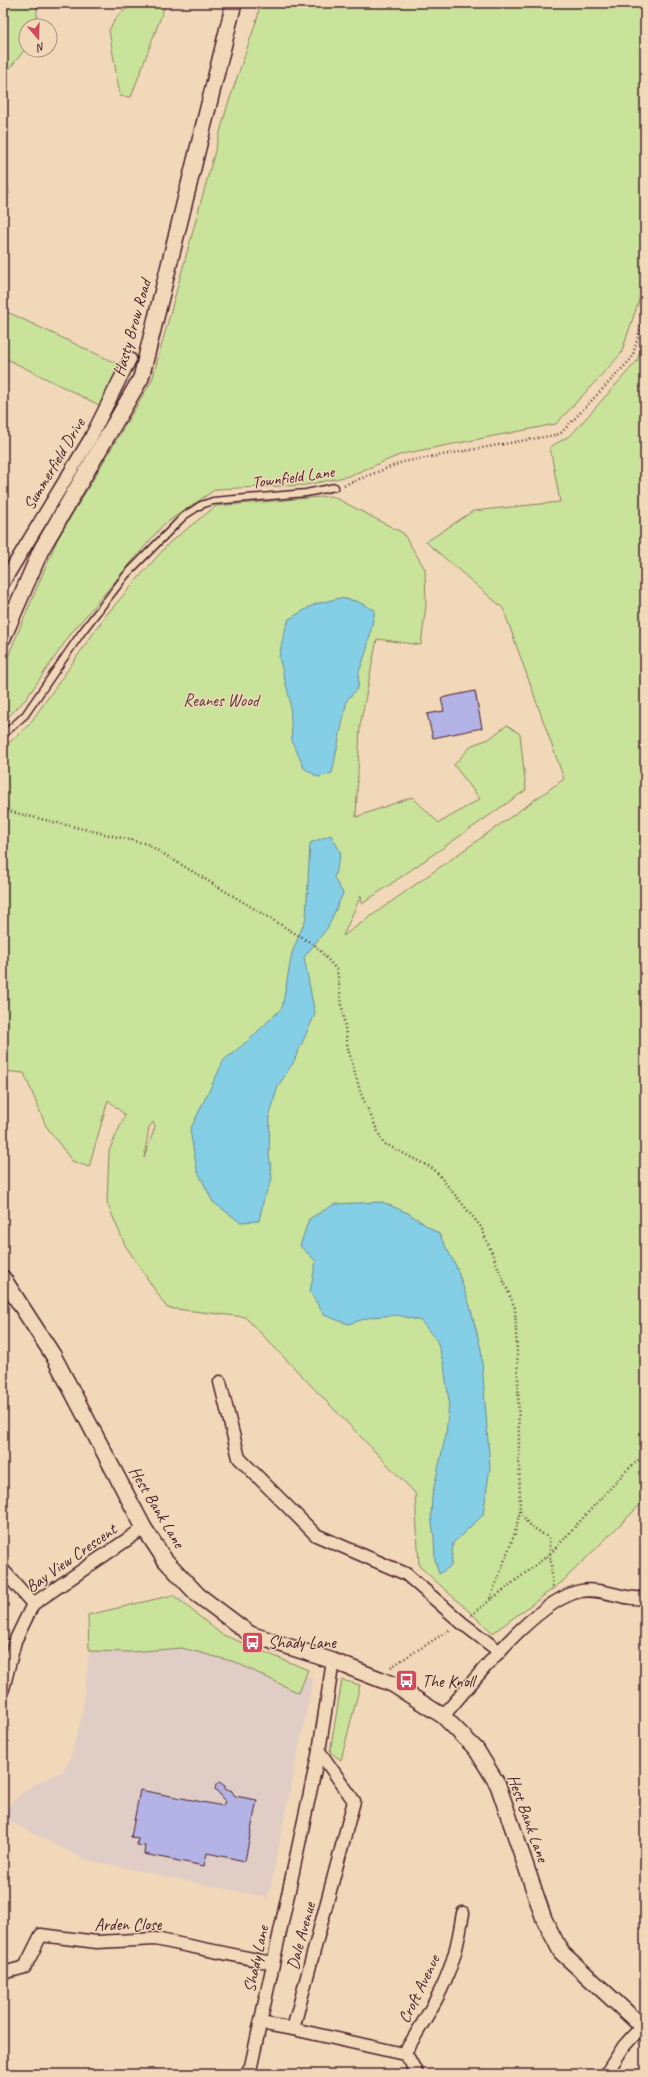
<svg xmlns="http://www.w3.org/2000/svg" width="648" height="2077" font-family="Caveat,sans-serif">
	<rect width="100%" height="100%" fill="#f1d8b9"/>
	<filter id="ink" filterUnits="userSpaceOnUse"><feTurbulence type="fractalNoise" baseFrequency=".025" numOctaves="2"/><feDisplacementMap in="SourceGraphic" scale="8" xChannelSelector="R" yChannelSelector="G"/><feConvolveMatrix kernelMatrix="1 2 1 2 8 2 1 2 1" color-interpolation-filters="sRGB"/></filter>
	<g filter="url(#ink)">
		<!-- built -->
		<path fill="#dfcdc6" d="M183,1597L195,1621L206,1630L313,1679L268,1898L83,1859L3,1818V1812L16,1798L37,1783L62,1772L70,1759L82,1716L93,1617Z"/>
		<!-- green -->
		<path fill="#c9e39a" stroke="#8a8162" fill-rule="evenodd" d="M3,3H37V26H26V48L6,73L3,74Z
			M128,3H166L131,97L120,96L109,30L118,15L127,9Z
			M259,3H645V282L621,354L556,424L402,454L349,476L306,485L216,489L163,525L72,632L26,699L3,722V668L57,540L152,380L227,107L258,16Z
			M3,148L9,194L3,197Z
			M3,310L120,365L103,407L3,357Z
			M645,332V1500L562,1582L493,1633L419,1566L415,1493L245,1317L167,1308L125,1245L107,1203L109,1151L125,1115L108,1100L89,1167L72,1161L46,1126L24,1073L3,1071V748L28,726L107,614L169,543L216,506L332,496L403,533L425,569L426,605L421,645L377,639L360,726L356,817L412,797L439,823L480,799L454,765L472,745L489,739L507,725L520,734L526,790L362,904L361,895L343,936L564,779L503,608L426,542L473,511L560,502L550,447L571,435L637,361ZM153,1122L155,1127L144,1158L149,1127Z
			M173,1595L221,1634L308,1670L299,1693L235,1662L182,1648L130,1652L89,1651L88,1615Z
			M342,1680L360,1685L341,1760L330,1752Z"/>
		<!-- water -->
		<path fill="#85cfe6" stroke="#6d899b" d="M340,598L356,601L375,610L367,649L359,672L358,688L347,700L332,773L318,777L304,768L292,741L290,700L279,657L284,633L289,619L315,604Z
			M331,835L341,853L334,878L343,893L328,927L304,957L315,1014L293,1063L278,1086L270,1114L269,1154L272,1179L264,1198L259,1221L240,1222L213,1202L197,1170L190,1130L224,1060L249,1040L282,1008L292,953L306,918L310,843Z
			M382,1202L408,1213L439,1234L456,1266L470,1306L481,1349L490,1467L483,1515L453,1543L451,1566L439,1574L435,1560L434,1537L431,1516L432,1496L446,1434L449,1402L444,1365L437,1341L421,1321L397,1315L371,1317L348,1324L324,1315L310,1292L316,1261L300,1246L309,1219L335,1204Z"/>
		<!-- building -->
		<path fill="#b4b3e5" stroke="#4a1f2b" d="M475,691L482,728L433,738L427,714L444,711L441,698Z
			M219,1782L225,1786V1790H231L235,1796L257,1800L245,1861L207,1853L204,1866L144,1854L145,1846L137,1845L138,1838L131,1837L140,1790L223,1806L225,1800L215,1789L216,1785Z"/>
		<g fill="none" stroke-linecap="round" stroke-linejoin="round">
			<defs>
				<path id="service" d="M3,735L25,715L82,632L126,575L184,516L201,505L213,501L306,493L335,487"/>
				<path id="minor" d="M3,583L90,439L130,359
					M220,1382L239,1458L316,1535L406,1574L462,1623L500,1652
					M3,1570L33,1604
					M3,1689L15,1641L33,1604L144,1528
					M443,1716C475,1680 535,1600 581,1591C602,1587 625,1601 645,1598
					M319,1751L354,1801L293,2029L404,2054
					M3,1973L25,1967L41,1935L97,1942L155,1939L272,1963
					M260,2023L293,2029
					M246,2074L251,2066L319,1751L333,1661
					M417,2074L409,2059L404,2054C422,2024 443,1993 453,1959C458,1944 460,1929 463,1913
					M606,2074L624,2046L642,2026"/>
				<path id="tertiary" d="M3,638L41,550L141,378L234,3
					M3,1278L53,1355L144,1528L165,1560L198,1595L250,1634L333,1661L392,1684L443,1716L476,1749L498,1785L544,1919L561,1952L645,2029"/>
			</defs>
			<!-- service casing -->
			<use href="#service" stroke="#4a1f2b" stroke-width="9"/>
			<!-- minor casing -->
			<use href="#minor" stroke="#4a1f2b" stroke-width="15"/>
			<!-- tertiary casing -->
			<use href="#tertiary" stroke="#4a1f2b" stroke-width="18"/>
			<!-- path -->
			<path stroke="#4a1f2b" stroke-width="2.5" stroke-dasharray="1 3" stroke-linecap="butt" d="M344,485L403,462L560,434L632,358L645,312
				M3,810L147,844L316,946L337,970L348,1049L361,1094L383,1143L434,1169L481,1227L515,1308L518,1376L520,1511L515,1533L489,1601
				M520,1511L528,1524L549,1538L553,1589
				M471,1615L551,1553L626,1471L645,1454
				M391,1667L451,1629"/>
			<!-- service -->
			<use href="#service" stroke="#f1d8b9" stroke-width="6"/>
			<!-- minor -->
			<use href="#minor" stroke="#f1d8b9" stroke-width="12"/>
			<!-- tertiary -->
			<use href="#tertiary" stroke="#f1d8b9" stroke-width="15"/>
		</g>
	</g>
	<!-- icons -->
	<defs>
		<symbol id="bus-square" viewBox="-11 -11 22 22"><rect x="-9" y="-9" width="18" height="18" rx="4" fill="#d1495b" stroke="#f1d8b9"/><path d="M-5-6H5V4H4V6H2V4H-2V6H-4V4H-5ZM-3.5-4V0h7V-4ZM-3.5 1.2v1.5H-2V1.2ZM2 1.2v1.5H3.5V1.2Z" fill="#fff"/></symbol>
	</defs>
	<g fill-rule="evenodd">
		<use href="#bus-square" x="240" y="1630" width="25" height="25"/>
		<use href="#bus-square" x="394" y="1668" width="25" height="25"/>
	</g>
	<g text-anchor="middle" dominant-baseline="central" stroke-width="3" stroke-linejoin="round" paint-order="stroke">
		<!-- street labels -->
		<g font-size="17" fill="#4a1f2b" stroke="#f1d8b9">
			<text transform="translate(132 328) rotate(-74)">Hasty Brow Road</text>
			<text transform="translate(54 464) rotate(-59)">Summerfield Drive</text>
			<text transform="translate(293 477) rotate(-8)">Townfield Lane</text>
			<text transform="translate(157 1507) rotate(59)">Hest Bank Lane</text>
			<text transform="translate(71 1558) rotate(-35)">Bay View Crescent</text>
			<text transform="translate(528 1818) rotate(70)">Hest Bank Lane</text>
			<text x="128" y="1924">Arden Close</text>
			<text transform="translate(301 1936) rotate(-75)">Dale Avenue</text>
			<text transform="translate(256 1959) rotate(-78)">Shady Lane</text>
			<text transform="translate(419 1989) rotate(-64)">Croft Avenue</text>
		</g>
		<!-- park labels -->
		<g font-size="17" fill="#5d3c3c" stroke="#f1d8b9">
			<text x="221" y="700">Reanes Wood</text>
		</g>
		<!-- poi labels -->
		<g font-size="17" fill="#4a1f2b" stroke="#f1d8b9" text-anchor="start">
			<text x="268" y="1642">Shady Lane</text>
			<text x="422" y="1681">The Knoll</text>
		</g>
	</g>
	<!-- margin -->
	<rect width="648" height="2077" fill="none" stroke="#f1d8b9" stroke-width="16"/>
	<rect x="8" y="8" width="632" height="2061" fill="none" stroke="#4a1f2b" stroke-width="1.5" filter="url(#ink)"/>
	<!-- north arrow -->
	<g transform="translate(38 38) rotate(161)"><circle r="19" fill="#f1d8b9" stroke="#ae8e80"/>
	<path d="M0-3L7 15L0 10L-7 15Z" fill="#d1495b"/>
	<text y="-6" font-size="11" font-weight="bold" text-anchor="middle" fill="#4a1f2b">N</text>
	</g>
</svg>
